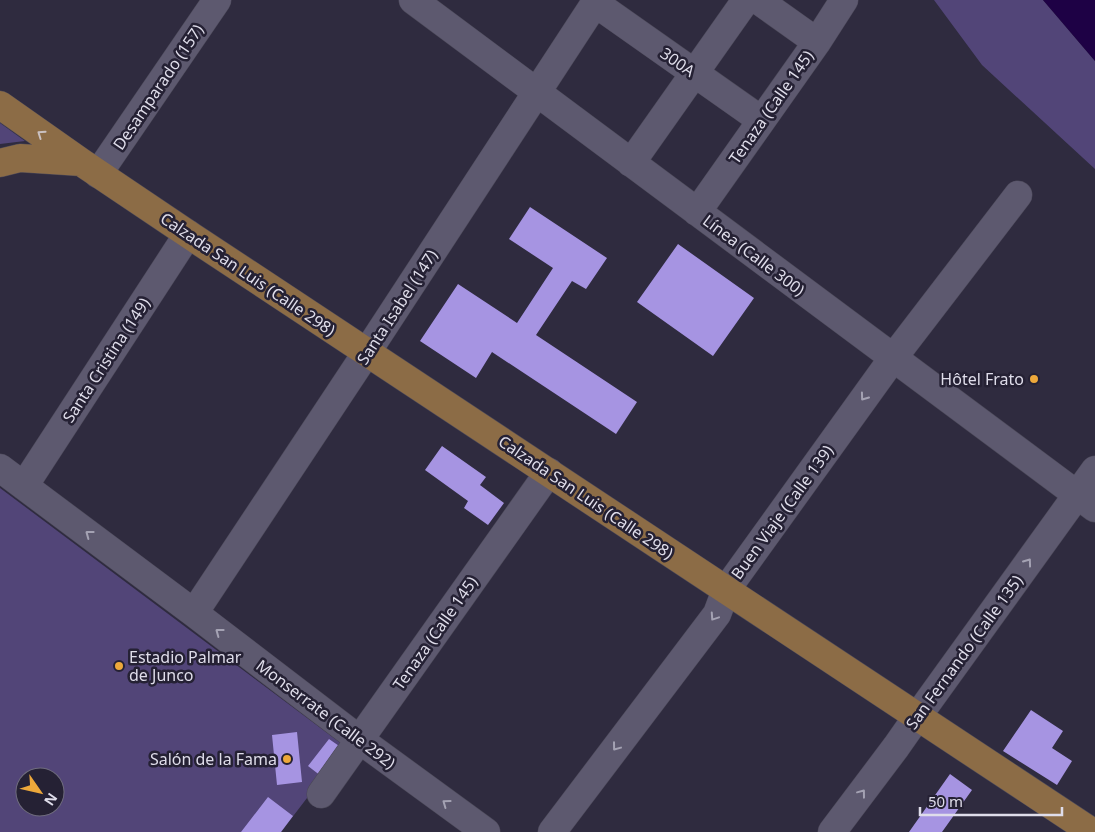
<svg xmlns="http://www.w3.org/2000/svg" width="1095" height="832" font-family="'Noto Sans',sans-serif">
	<rect width="100%" height="100%" fill="#2f2b3f"/>
	<!-- green -->
	<path fill="#524578" fill-rule="evenodd" d="M934,0H1043L1095,61V169L982,65Z
		M0,123L25,141L0,144Z
		M0,488L346,747L281,832H0ZM25,777H55V807H25Z"/>
	<!-- water -->
	<path fill="#1e0145" d="M1043,0H1095V61Z"/>
	<!-- building -->
	<path fill="#a694e2" d="M530,207L607,258L586,289L572,281L536,335L637,402L616,434L492,352L476,378L420,341L458,284L517,323L553,268L509,239Z
		M678,244L754,298L713,356L637,302Z
		M442,446L486,477L480,485L504,503L488,525L464,508L468,501L425,470Z
		M1031,710L1063,731L1052,748L1072,761L1057,785L1003,751Z
		M297,732L302,782L277,785L272,735Z
		M329,739L342,748L321,776L308,766Z
		M950,774L972,790L942,832H909Z
		M268,797L293,816L281,832H241Z"/>
	<g fill="none" stroke-linecap="round" stroke-linejoin="round">
		<defs>
			<path id="minor" d="M413,0L1095,508
				M758,0L817,42
				M595,3L761,120
				M631,163L746,0
				M98,174L217,0
				M697,212L817,42L844,0
				M0,468L194,613L360,740L486,832
				M24,486L188,234
				M194,613L367,352L597,0
				M321,794L549,472
				M552,832L717,614L726,590L893,358L1018,195
				M832,832L896,747L917,717L1095,470"/>
			<path id="major" d="M0,105L81,162L188,234L1092,832
				M0,163L20,158L81,162"/>
		</defs>
		<!-- minor casing -->
		<use href="#minor" stroke="#4b4858" stroke-width="29"/>
		<!-- major casing -->
		<use href="#major" stroke="#4b4858" stroke-width="29"/>
		<!-- minor -->
		<use href="#minor" stroke="#5d596f" stroke-width="28"/>
		<!-- major -->
		<use href="#major" stroke="#8c6c46" stroke-width="28"/>
	</g>
	<!-- one-way arrows -->
	<defs><path id="oneway-chevron" d="M-2-3.5L2.5 0L-2 3.5" fill="none" stroke-width="1.6" stroke-linecap="round" stroke-linejoin="round" transform="scale(1.25)"/></defs>
	<use stroke="#cac1c1" href="#oneway-chevron" transform="translate(41 134) rotate(-145)"/>
	<g stroke="#a4a2b3">
		<use href="#oneway-chevron" transform="translate(864 397) rotate(126)"/>
		<use href="#oneway-chevron" transform="translate(89 534) rotate(-143)"/>
		<use href="#oneway-chevron" transform="translate(1028 562) rotate(-54)"/>
		<use href="#oneway-chevron" transform="translate(714 617) rotate(124)"/>
		<use href="#oneway-chevron" transform="translate(219 632) rotate(-143)"/>
		<use href="#oneway-chevron" transform="translate(616 747) rotate(127)"/>
		<use href="#oneway-chevron" transform="translate(862 793) rotate(-53)"/>
		<use href="#oneway-chevron" transform="translate(446 803) rotate(-144)"/>
	</g>
	<!-- markers -->
	<g fill="#eda83b" stroke="#252134" stroke-width="2">
		<circle cx="1034" cy="379" r="5"/>
		<circle cx="119" cy="666" r="5"/>
		<circle cx="287" cy="759" r="5"/>
	</g>
	<g text-anchor="middle" dominant-baseline="central" stroke-width="5" stroke-linejoin="round" paint-order="stroke">
		<!-- street labels -->
		<g font-size="16" fill="#dfddea" stroke="#252134">
			<text transform="translate(678 62) rotate(35)">300A</text>
			<text transform="translate(158 87) rotate(-56)">Desamparado (157)</text>
			<text transform="translate(771 107) rotate(-55)">Tenaza (Calle 145)</text>
			<text transform="translate(754 255) rotate(37)">Línea (Calle 300)</text>
			<text transform="translate(248 274) rotate(34)">Calzada San Luis (Calle 298)</text>
			<text transform="translate(397 307) rotate(-57)">Santa Isabel (147)</text>
			<text transform="translate(106 360) rotate(-57)">Santa Cristina (149)</text>
			<text transform="translate(586 497) rotate(34)">Calzada San Luis (Calle 298)</text>
			<text transform="translate(782 512) rotate(-54)">Buen Viaje (Calle 139)</text>
			<text transform="translate(435 633) rotate(-55)">Tenaza (Calle 145)</text>
			<text transform="translate(964 652) rotate(-54)">San Fernando (Calle 135)</text>
			<text transform="translate(326 714) rotate(37)">Monserrate (Calle 292)</text>
		</g>
		<!-- poi labels -->
		<g font-size="16" fill="#dfddea" stroke="#252134" text-anchor="end">
			<text x="1024" y="379">Hôtel Frato</text>
			<text x="129" y="657" text-anchor="start">Estadio Palmar<tspan x="129" dy="18">de Junco</tspan></text>
			<text x="277" y="759">Salón de la Fama</text>
		</g>
	</g>
	<!-- north arrow -->
	<g transform="translate(40 792) rotate(124)"><circle r="24" fill="#252134" stroke="#6f6c7d"/>
	<path d="M0-4L9 19L0 12L-9 19Z" fill="#eda83b"/>
	<text y="-8" font-size="14" font-weight="bold" text-anchor="middle" fill="#dfddea">N</text>
	</g>
	<!-- scale -->
	<path d="M920 807v8h142v-8" fill="none" stroke="#dfddea" stroke-width="2.5"/>
	<text x="928" y="807" font-size="15" fill="#dfddea" stroke="#252134" stroke-width="4" paint-order="stroke">50 m</text>
</svg>
